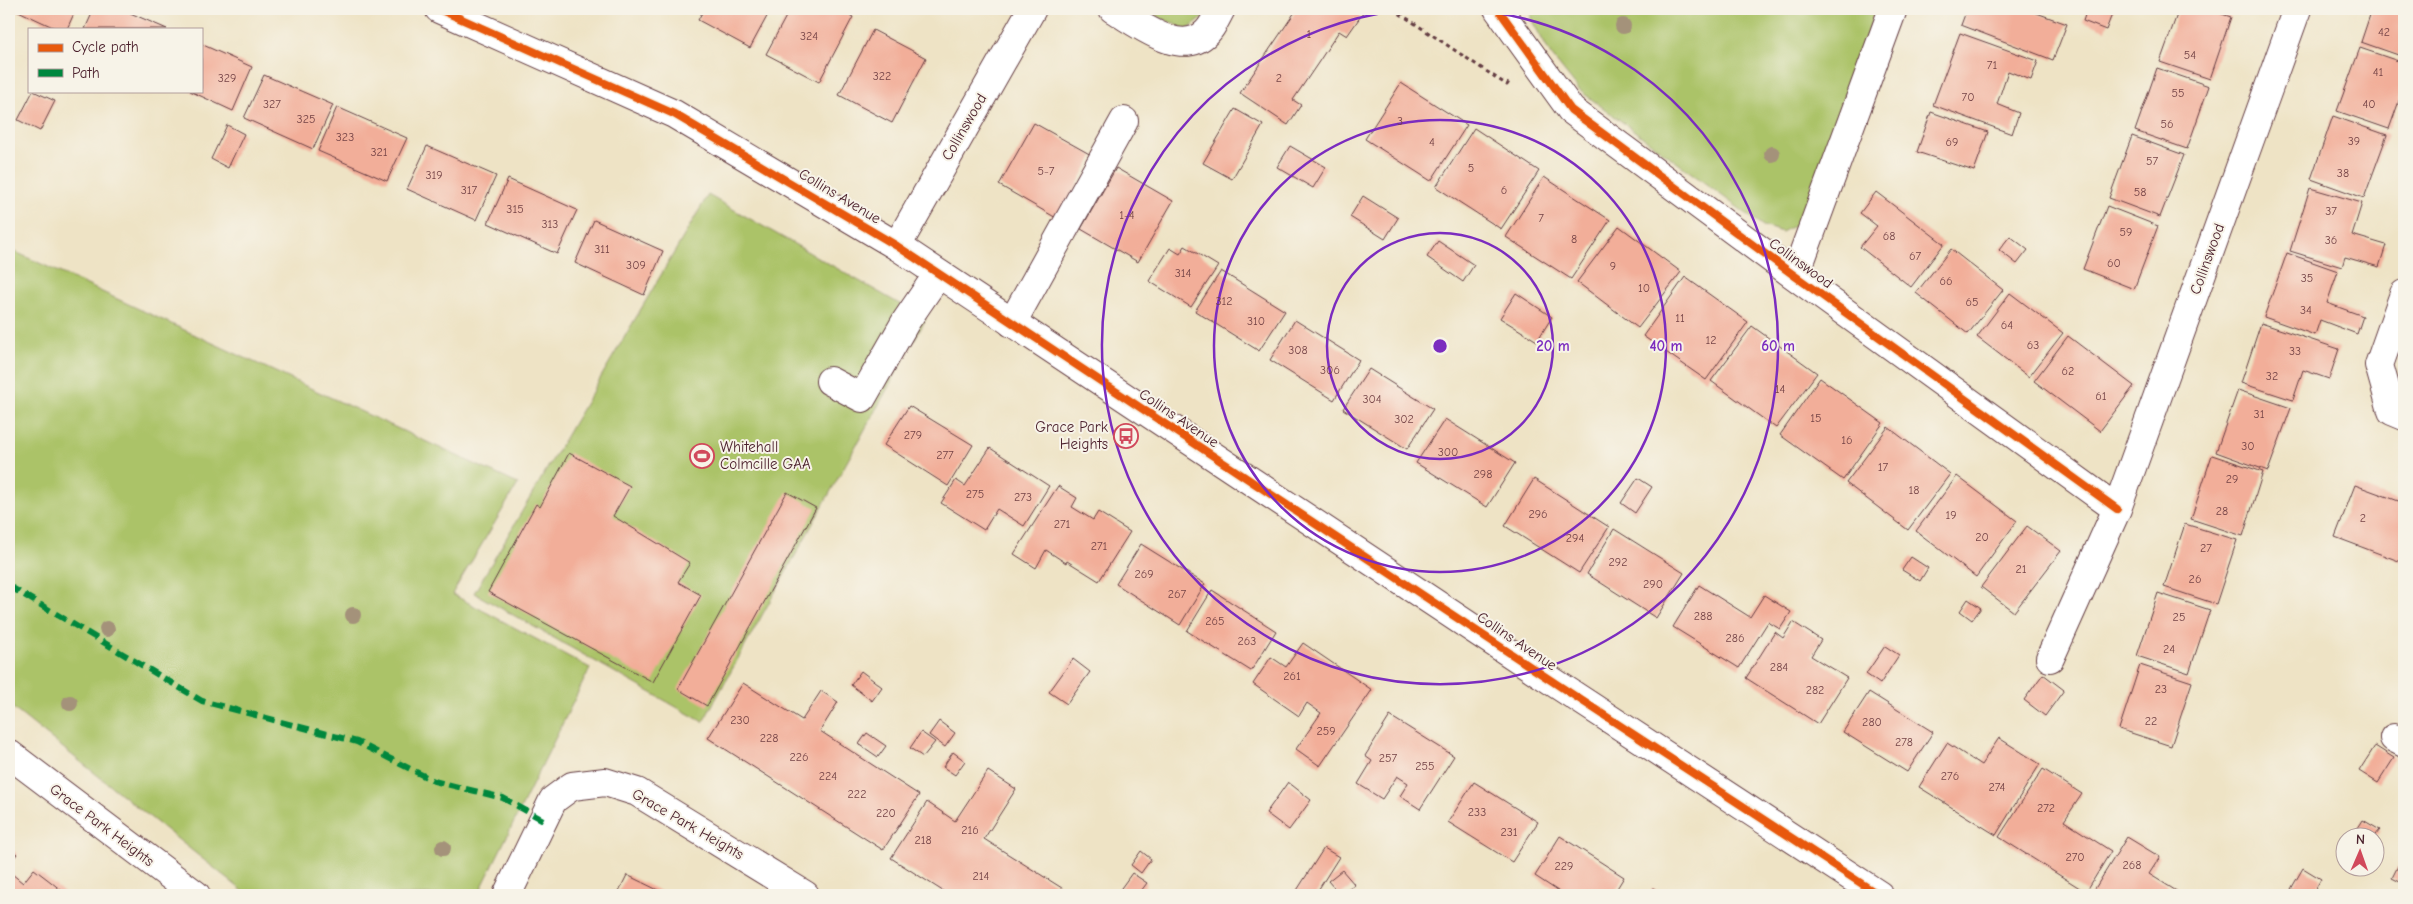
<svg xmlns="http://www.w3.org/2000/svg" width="2413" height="904" font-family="'Comic Neue',sans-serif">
	<rect width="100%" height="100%" fill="#f7f3e8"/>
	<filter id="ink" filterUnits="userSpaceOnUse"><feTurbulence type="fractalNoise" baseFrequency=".02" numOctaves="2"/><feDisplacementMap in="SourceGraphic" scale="10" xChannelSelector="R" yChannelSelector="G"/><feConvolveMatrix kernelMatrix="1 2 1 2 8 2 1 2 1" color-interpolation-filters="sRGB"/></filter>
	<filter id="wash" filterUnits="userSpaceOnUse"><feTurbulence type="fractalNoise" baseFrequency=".0096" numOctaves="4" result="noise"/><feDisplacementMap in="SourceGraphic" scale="20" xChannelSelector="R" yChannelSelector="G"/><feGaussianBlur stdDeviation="1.12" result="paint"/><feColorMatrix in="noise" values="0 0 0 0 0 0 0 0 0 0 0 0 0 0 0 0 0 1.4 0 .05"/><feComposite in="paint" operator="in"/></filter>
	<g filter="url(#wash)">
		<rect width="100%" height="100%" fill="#eee3c5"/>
		<!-- green -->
		<path fill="#abc368" stroke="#7a714a" d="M1141,9H1211L1207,15L1187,30Z
			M1531,9H1876L1800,222L1782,232L1763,226L1579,90L1551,55L1531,19Z
			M708,195L926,319L703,722L474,593Z
			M9,249L518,484L452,594L590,668L478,895H248L9,705Z"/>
		<g id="blocks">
			<!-- building -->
			<path fill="#f2ae99" d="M14,9H76L67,29H57Z
				M94,9H121L167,29H85Z
				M704,9H771L750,48L698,20Z
				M790,9H838L853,17L819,82L766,54Z
				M1297,9H1357L1363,13L1347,36L1339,31L1318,63L1293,100L1301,105L1288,125L1240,93Z
				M1967,9H2032L2031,11L2067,24L2053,60L1961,25Z
				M2087,9H2114L2106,30L2083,21Z
				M2179,9H2207L2231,17L2210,79L2160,62Z
				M2372,9H2404V57L2361,42Z
				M873,30L926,58L892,123L839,95Z
				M1960,33L2038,61L2031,80L2008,71L1997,104L2019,113L2012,134L1933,105Z
				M201,44L252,67L233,111L190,91H201Z
				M2360,48L2404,63V87L2389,129L2337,111Z
				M2157,68L2209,86L2187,149L2135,131Z
				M264,75L333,105L313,149L244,118Z
				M1401,83L1467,125L1431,181L1365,139Z
				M33,91L55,101L40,131L18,120Z
				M337,107L407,138L387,181L318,151Z
				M1235,109L1263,125L1232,179L1203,163Z
				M1931,112L1988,132L1974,171L1917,152Z
				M2333,116L2387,135L2364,198L2311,179Z
				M1034,123L1093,156L1058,219L999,185Z
				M227,125L244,134L228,168L211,159Z
				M1474,128L1539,171L1501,229L1436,187Z
				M2132,136L2184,155L2160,217L2109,198Z
				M427,146L496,176L476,220L407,189Z
				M1290,146L1326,167L1313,188L1277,167Z
				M1116,168L1173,201L1138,262L1081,229Z
				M1544,177L1610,220L1571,279L1506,237Z
				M508,179L577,210L557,254L488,223Z
				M2310,188L2362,203L2352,235L2386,245L2379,267L2345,257L2342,267L2290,251Z
				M1876,192L1944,244L1911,287L1860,247L1877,226L1860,213Z
				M1363,196L1398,218L1385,239L1350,217Z
				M2107,206L2158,226L2134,289L2083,269Z
				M594,220L663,251L644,295L575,263Z
				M1619,226L1681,272L1638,328L1577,282Z
				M2010,236L2028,250L2017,264L1999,250Z
				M1438,241L1474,265L1463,282L1427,257Z
				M1185,246L1218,266L1191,307L1149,281L1170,248L1180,254Z
				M1951,249L2003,290L1968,334L1916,293Z
				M2287,253L2338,271L2327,303L2363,316L2357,334L2320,320L2315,335L2264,317Z
				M1221,271L1285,311L1259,351L1195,311Z
				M1685,277L1748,322L1706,380L1643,336Z
				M1516,293L1552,317L1537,341L1500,318Z
				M2010,293L2063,333L2029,377L1977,337Z
				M1295,320L1359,360L1334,400L1270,360Z
				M2261,323L2339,349L2329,379L2303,370L2293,400L2241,383Z
				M1752,326L1817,373L1776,428L1711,381Z
				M2068,336L2134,386L2100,431L2034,381Z
				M1369,369L1433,409L1407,449L1343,409Z
				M1820,378L1883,423L1843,480L1780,435Z
				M2238,390L2291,408L2268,471L2216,452Z
				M909,406L973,445L948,486L884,445Z
				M1445,419L1515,463L1487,507L1416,463Z
				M1888,427L1950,474L1908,530L1846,483Z
				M990,448L1049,486L1024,526L997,509L984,530L941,503L956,480L965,486Z
				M569,453L630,486L613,516L690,563L678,582L701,595L653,682L488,592L536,504L540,507Z
				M2212,455L2263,472L2243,536L2191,519Z
				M1957,476L2017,521L1976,577L1916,531Z
				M1638,478L1652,487L1635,513L1621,503Z
				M1534,479L1609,527L1579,573L1505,526Z
				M2355,485L2404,503V563L2335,537Z
				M1058,486L1077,498L1072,507L1093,520L1098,512L1130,532L1099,581L1067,561L1066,563L1046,550L1036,568L1014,554Z
				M787,492L816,508L707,706L678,689Z
				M2185,524L2237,540L2216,604L2164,587Z
				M2027,526L2061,551L2014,612L1981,587Z
				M1614,529L1684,573L1656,618L1587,574Z
				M1141,544L1205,584L1180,625L1116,584Z
				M1911,557L1928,568L1920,581L1902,570Z
				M1699,585L1750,617L1764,595L1791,612L1780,629L1768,622L1739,668L1673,627Z
				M1212,590L1276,631L1251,671L1187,631Z
				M2158,593L2210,610L2189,673L2137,656Z
				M1968,599L1981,608L1972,620L1960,611Z
				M1793,622L1821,640L1811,656L1847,678L1818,724L1746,678L1775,632L1783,638Z
				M1303,643L1372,690L1320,766L1296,749L1321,713L1307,703L1299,716L1253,684L1271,657L1286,667Z
				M1885,646L1899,655L1880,684L1866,674Z
				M1073,659L1090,672L1067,704L1049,692Z
				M2140,665L2192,682L2171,746L2119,729Z
				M861,671L882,687L872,701L851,685Z
				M2043,674L2064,690L2045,716L2024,700Z
				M743,683L802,720L821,691L838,702L820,731L919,795L883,850L708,738Z
				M1869,692L1933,732L1907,772L1843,732Z
				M1390,716L1454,756L1420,809L1400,796L1408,783L1397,776L1382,799L1358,784L1372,761L1365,756Z
				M939,721L955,733L945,747L929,735Z
				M921,732L935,742L923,757L910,748Z
				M867,733L886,746L878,757L859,744Z
				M1999,738L2040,764L1996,835L1919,787L1947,743L1981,765Z
				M2375,746L2394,758L2378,783L2359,771Z
				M953,752L965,761L955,775L943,767Z
				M2043,769L2082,794L2064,821L2111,851L2086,892L1999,837Z
				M988,771L1016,789L984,839L1073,895H949L891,858L927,802L955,821Z
				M1288,782L1311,800L1289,830L1266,813Z
				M1474,782L1538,822L1512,862L1448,822Z
				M2363,820L2380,830L2375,836H2353Z
				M1560,836L1624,877L1613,895H1564L1535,876Z
				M2127,837L2160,857L2149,874L2183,895H2091Z
				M9,847L17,854L9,864Z
				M1324,848L1339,857L1315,895H1294Z
				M1141,851L1151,859L1141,873L1131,865Z
				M2401,860L2404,862V884L2392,878Z
				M2303,868L2321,879L2312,895H2302L2291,889Z
				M34,869L51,882L67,895H9V878L12,874L23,883Z
				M1342,870L1355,885L1340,895L1328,881Z
				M1132,873L1147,883L1138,895H1116Z
				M627,875L668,895H617Z
				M1653,888L1665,895H1649Z"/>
		</g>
	</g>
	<g filter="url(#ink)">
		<use href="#blocks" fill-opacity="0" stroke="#633c42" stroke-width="1"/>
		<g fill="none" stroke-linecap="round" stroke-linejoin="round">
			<defs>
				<path id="minor" d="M1113,9C1138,23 1181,59 1207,32C1213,26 1217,16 1221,9
					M1498,9L1571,110L1795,276L2117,509
					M897,246L1032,9
					M1795,276L1893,9
					M2404,294L2379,365L2392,411L2404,416
					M1012,323L1124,121
					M830,381L862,398L906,321L938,274
					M2050,658L2117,509L2297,9
					M2394,738L2404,743
					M9,754L196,895
					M507,895L553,800L572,786L605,782L637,792L805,895"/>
				<path id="major" d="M439,9L674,114L897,246L1558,685L1879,895"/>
			</defs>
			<!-- minor casing -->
			<use href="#minor" stroke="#633c42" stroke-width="30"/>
			<!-- major casing -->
			<use href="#major" stroke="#633c42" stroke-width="30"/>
			<!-- path -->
			<path stroke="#633c42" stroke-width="3" stroke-dasharray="4 4" stroke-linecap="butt" d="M1393,9L1507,85L1509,82"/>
			<!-- minor -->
			<use href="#minor" stroke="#fff" stroke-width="28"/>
			<!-- major -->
			<use href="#major" stroke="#fff" stroke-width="28"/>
			<!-- quiet -->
			<path stroke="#00873e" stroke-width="6" stroke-dasharray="12 6" stroke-linecap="butt" d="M9,586L202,701L357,742L434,781L503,798L543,820"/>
			<defs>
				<path id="cycleway" d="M439,9L674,114L897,246L1558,685L1879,895
					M1498,9L1571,110L1795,276L2117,509"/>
			</defs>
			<!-- cycleway casing -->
			<use href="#cycleway" stroke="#f7f3e8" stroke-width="11"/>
			<!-- cycleway -->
			<use href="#cycleway" stroke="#e8590c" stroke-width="8"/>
		</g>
		<!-- trees -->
		<g fill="#a4927a">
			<circle cx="1623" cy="26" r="8"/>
			<circle cx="1772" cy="154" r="8"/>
			<circle cx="353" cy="615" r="8"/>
			<circle cx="107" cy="629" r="8"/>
			<circle cx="70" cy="703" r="8"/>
			<circle cx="443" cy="848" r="8"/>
		</g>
	</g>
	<!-- distance rings -->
	<g fill="none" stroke="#7b2cbf" stroke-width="2.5">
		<circle cx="1440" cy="346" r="113"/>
		<circle cx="1440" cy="346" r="226"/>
		<path d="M1464 9A338 338 0 1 1 1416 9"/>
	</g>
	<!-- icons -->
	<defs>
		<symbol id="bus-ring" viewBox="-11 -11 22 22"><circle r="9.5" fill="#f7f3e8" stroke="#d1495b" stroke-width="1.5"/><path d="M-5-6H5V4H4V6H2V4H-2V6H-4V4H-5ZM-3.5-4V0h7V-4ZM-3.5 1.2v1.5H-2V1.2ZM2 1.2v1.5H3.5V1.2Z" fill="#d1495b"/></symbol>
		<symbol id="stadium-ring" viewBox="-11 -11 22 22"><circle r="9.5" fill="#f7f3e8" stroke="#d1495b" stroke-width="1.5"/><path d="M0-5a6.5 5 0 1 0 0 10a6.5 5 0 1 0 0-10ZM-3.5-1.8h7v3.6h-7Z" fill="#d1495b"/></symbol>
	</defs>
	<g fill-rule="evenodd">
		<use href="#bus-ring" x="1112" y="422" width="28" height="28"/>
		<use href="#stadium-ring" x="688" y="442" width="28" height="28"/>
	</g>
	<g text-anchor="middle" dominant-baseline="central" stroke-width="4" stroke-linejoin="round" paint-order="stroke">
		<!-- number labels -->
		<g font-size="12" fill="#744346">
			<text x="2384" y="32">42</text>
			<text x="1309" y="34">1</text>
			<text x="809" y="36">324</text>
			<text x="2190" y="55">54</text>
			<text x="1992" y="65">71</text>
			<text x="2378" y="72">41</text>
			<text x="882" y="76">322</text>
			<text x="227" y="78">329</text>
			<text x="1279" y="78">2</text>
			<text x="2178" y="93">55</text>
			<text x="1968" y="97">70</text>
			<text x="272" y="104">327</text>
			<text x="2369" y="104">40</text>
			<text x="306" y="119">325</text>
			<text x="1400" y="121">3</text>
			<text x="2167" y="124">56</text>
			<text x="345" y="137">323</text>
			<text x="2354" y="141">39</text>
			<text x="1432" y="142">4</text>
			<text x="1952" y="142">69</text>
			<text x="379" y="152">321</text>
			<text x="2152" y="161">57</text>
			<text x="1471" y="168">5</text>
			<text x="1046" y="171">5-7</text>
			<text x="2343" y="173">38</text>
			<text x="434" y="175">319</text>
			<text x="469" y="190">317</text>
			<text x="1504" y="190">6</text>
			<text x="2140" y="192">58</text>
			<text x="515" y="209">315</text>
			<text x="2331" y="211">37</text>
			<text x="1127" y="215">1-4</text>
			<text x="1541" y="218">7</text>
			<text x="550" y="224">313</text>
			<text x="2126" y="232">59</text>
			<text x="1889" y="236">68</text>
			<text x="1574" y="239">8</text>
			<text x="2331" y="240">36</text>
			<text x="602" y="249">311</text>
			<text x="1915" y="256">67</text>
			<text x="2114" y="263">60</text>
			<text x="636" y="265">309</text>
			<text x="1613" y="266">9</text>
			<text x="1183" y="273">314</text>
			<text x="2307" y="278">35</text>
			<text x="1946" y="281">66</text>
			<text x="1644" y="288">10</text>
			<text x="1224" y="301">312</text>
			<text x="1972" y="302">65</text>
			<text x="2306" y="310">34</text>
			<text x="1680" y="318">11</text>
			<text x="1256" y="321">310</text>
			<text x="2007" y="325">64</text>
			<text x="1711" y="340">12</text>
			<text x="2033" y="345">63</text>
			<text x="1298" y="350">308</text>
			<text x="2295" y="351">33</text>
			<text x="1330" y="370">306</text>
			<text x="2068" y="371">62</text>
			<text x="2272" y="376">32</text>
			<text x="1780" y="389">14</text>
			<text x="2101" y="396">61</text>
			<text x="1372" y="399">304</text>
			<text x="2259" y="414">31</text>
			<text x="1816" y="418">15</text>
			<text x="1404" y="419">302</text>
			<text x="913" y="435">279</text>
			<text x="1847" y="440">16</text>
			<text x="2248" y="446">30</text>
			<text x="1448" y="452">300</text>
			<text x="945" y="455">277</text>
			<text x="1883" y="467">17</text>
			<text x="1483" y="474">298</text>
			<text x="2232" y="479">29</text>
			<text x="1914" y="490">18</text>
			<text x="975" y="494">275</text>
			<text x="1023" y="497">273</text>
			<text x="2222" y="511">28</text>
			<text x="1538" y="514">296</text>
			<text x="1951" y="515">19</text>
			<text x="2363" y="518">2</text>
			<text x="1062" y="524">271</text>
			<text x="1982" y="537">20</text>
			<text x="1575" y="538">294</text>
			<text x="1099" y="546">271</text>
			<text x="2206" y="548">27</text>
			<text x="1618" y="562">292</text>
			<text x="2021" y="569">21</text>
			<text x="1144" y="574">269</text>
			<text x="2195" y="579">26</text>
			<text x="1653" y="584">290</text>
			<text x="1177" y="594">267</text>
			<text x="1703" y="616">288</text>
			<text x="2179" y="617">25</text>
			<text x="1215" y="621">265</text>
			<text x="1735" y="638">286</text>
			<text x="1247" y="641">263</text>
			<text x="2169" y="649">24</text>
			<text x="1779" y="667">284</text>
			<text x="1292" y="676">261</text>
			<text x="2161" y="689">23</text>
			<text x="1815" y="690">282</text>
			<text x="740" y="720">230</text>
			<text x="2151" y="721">22</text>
			<text x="1872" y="722">280</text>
			<text x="1326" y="731">259</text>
			<text x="769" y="738">228</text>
			<text x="1904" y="742">278</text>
			<text x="799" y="757">226</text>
			<text x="1388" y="758">257</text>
			<text x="1425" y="766">255</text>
			<text x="828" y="776">224</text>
			<text x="1950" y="776">276</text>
			<text x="1997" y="787">274</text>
			<text x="857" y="794">222</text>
			<text x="2046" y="808">272</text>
			<text x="1477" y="812">233</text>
			<text x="886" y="813">220</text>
			<text x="970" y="830">216</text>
			<text x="1509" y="832">231</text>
			<text x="923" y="840">218</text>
			<text x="2075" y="857">270</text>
			<text x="2132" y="865">268</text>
			<text x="1564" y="866">229</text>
			<text x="981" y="876">214</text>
		</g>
		<!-- street labels -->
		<g font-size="15" fill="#4a1f2b" stroke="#f7f3e8">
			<text transform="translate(964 127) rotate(-60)">Collinswood</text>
			<text transform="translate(840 196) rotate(31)">Collins Avenue</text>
			<text transform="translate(2207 259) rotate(-70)">Collinswood</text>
			<text transform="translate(1801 263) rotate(36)">Collinswood</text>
			<text transform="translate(1179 418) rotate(34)">Collins Avenue</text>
			<text transform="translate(1517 641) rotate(34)">Collins Avenue</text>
			<text transform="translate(688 824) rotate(30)">Grace Park Heights</text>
			<text transform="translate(102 825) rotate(37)">Grace Park Heights</text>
		</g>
		<!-- poi labels -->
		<g font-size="15" fill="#4a1f2b" stroke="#f7f3e8" text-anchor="end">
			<text x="1108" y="427">Grace Park<tspan x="1108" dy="17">Heights</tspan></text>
			<text x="720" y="447" text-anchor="start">Whitehall<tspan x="720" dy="17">Colmcille GAA</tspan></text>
		</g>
	</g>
	<circle cx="1440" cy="346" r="8" fill="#7b2cbf" stroke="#f7f3e8" stroke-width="2.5"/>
	<g font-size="15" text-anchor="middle" font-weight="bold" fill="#7b2cbf" stroke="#f7f3e8" stroke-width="4" stroke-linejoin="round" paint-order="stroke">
		<text x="1553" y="351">20 m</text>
		<text x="1666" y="351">40 m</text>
		<text x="1778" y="351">60 m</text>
	</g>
	<!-- margin -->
	<rect width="2413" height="904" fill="none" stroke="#f7f3e8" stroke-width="30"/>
	<!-- legend -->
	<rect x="28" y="28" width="175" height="65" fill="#f7f3e8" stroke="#b29e9c"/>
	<rect x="38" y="44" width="25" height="8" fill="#e8590c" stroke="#b29e9c"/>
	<text x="72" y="52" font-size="15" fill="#4a1f2b">Cycle path</text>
	<rect x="38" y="69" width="25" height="8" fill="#00873e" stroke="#b29e9c"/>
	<text x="72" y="78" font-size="15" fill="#4a1f2b">Path</text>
	<!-- north arrow -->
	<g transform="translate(2360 852) rotate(2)"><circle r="24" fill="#f7f3e8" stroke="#b29e9c"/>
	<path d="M0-4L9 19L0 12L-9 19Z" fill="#d1495b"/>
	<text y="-8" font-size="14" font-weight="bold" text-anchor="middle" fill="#4a1f2b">N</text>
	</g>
</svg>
